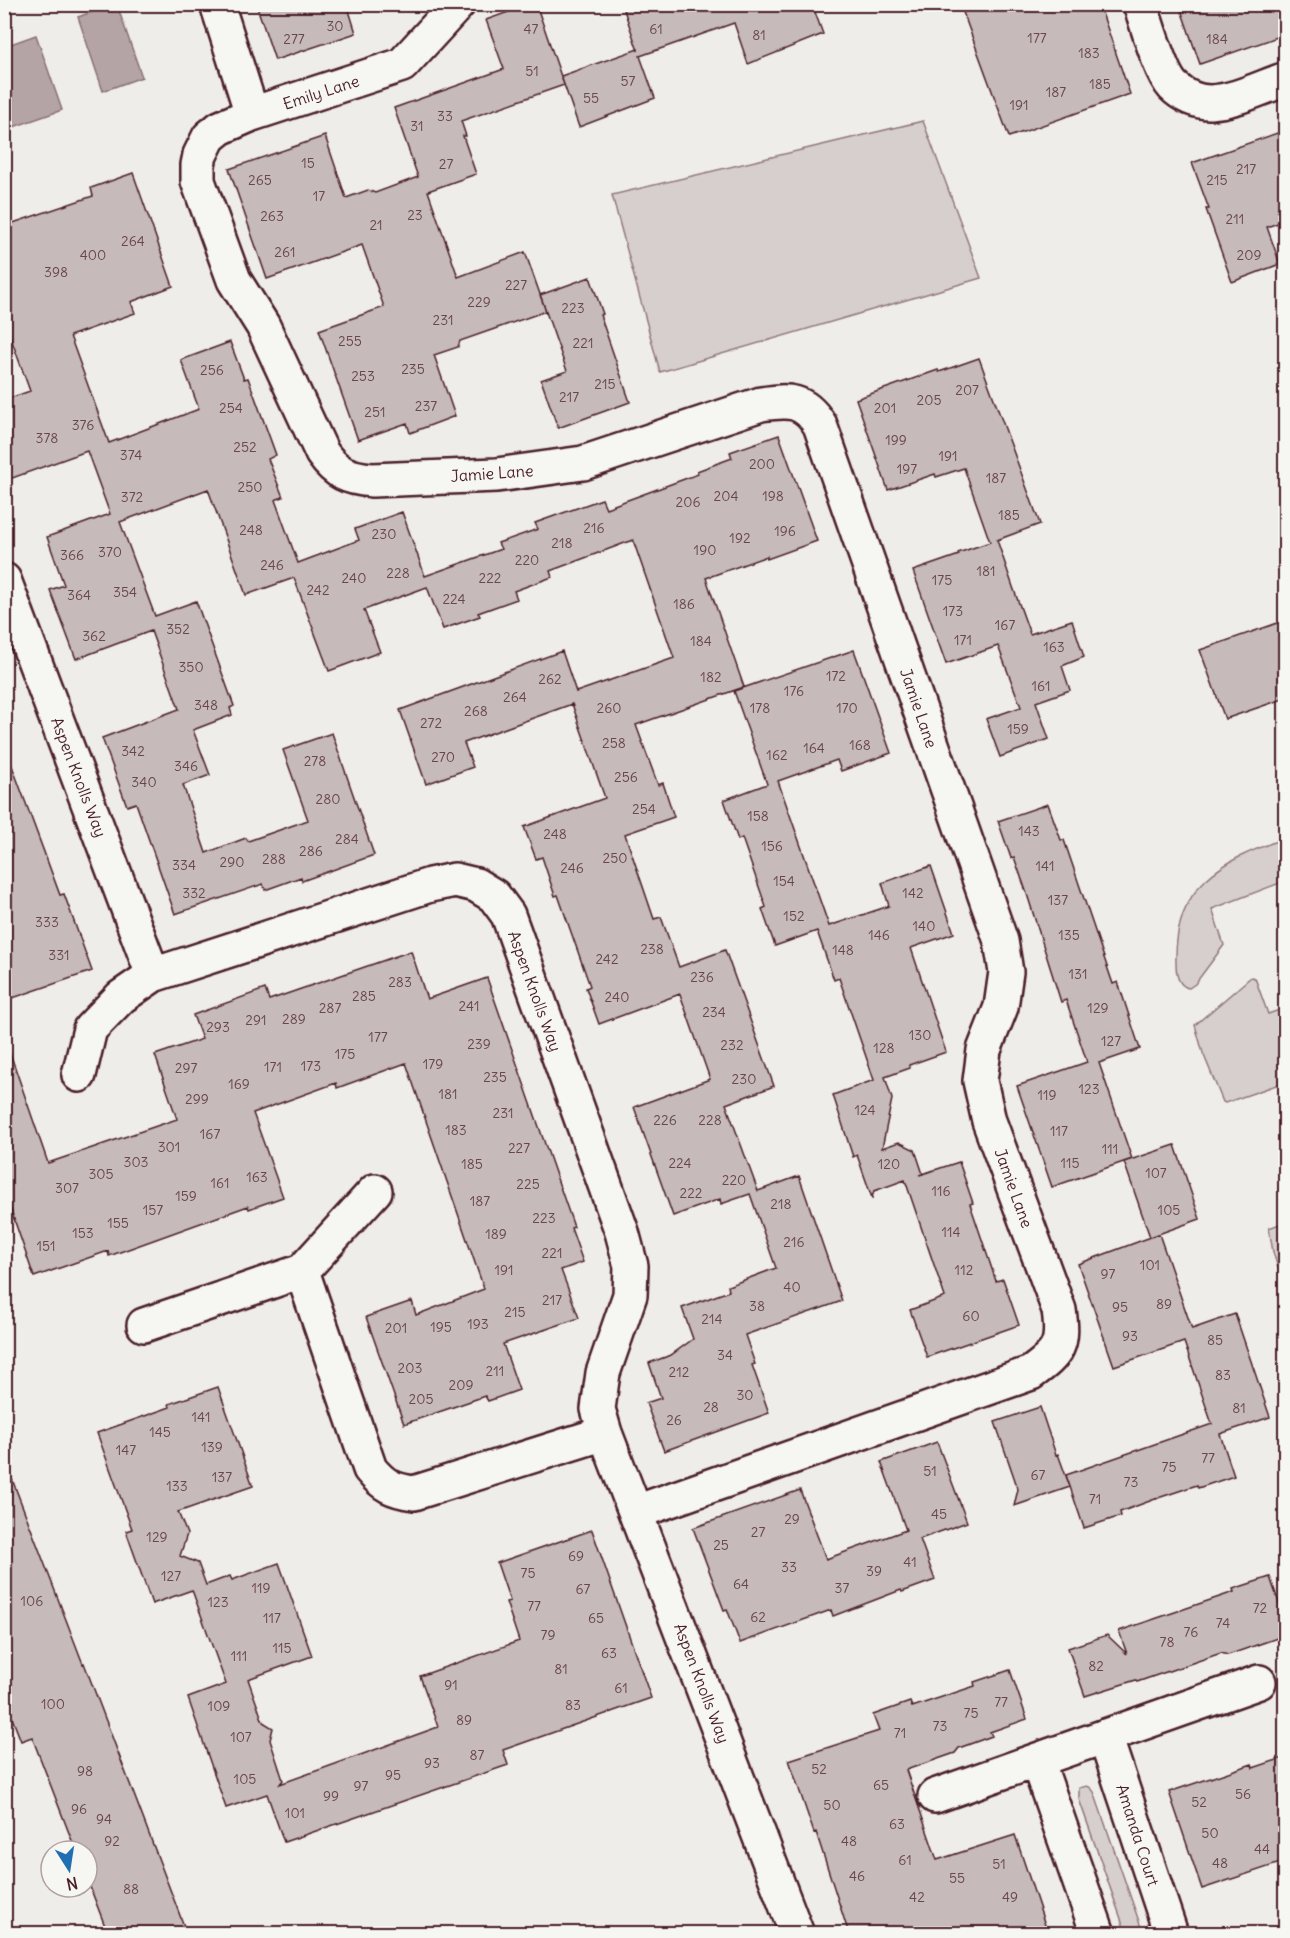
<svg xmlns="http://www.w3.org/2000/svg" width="1290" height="1938" font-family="Delius,sans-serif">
	<rect width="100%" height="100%" fill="#efedea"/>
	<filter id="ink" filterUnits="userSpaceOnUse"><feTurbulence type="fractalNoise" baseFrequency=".0167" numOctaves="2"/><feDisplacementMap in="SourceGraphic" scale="12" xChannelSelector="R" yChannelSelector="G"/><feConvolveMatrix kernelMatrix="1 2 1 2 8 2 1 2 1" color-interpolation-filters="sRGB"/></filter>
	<g filter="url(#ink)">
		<!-- green -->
		<path fill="#d7cfce" stroke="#90777c" stroke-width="1.5" d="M923,121L981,278L660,372L612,195Z
			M1285,838V881L1212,909L1224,945L1195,984L1189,988C1177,986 1176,972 1176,962C1174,885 1221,861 1285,838Z
			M1251,977L1255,978L1268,1014L1285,1008V1082L1225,1103L1223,1102L1203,1053L1195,1025Z
			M1285,1222H1286L1285,1290L1273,1252L1269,1228Z
			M1087,1786L1091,1788L1094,1792L1143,1933H1126L1079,1799V1788Z"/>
		<!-- water -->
		<path fill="#b4a4a5" stroke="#8a6f74" stroke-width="1.5" d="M114,4L117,5L142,77L103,91L78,17Z
			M36,35L62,110L5,130V46Z"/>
		<!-- building -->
		<path fill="#c6babb" stroke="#4a1f2b" stroke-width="1.5" d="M256,4H347L356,33L275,60Z
			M531,4H536L564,85L461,121L466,136H463L476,174L428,191L458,277L525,252L546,311L460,341L458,347L434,355L455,416L410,433L407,423L358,440L319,330L384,307L362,245L267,279L229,169L325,136L346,198L368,190L375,193L418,177L394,108L504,69L486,20Z
			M622,4H812L823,34L748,64L734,23L640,56L655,98L579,127L561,76L638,49V51Z
			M960,4H1099L1130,94L1009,137Z
			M1179,4H1286V34L1200,64Z
			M1286,130V220L1267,227L1280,264L1232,282L1206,209H1209L1192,163Z
			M133,173L173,286L131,302L135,313L70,336L109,443L199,409L181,360L230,342L244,379L248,378L276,455L268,459L283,497L275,500L298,563L359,540L355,529L402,512L425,576L501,549L498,543L538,529L535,523L602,499L606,508L698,474L697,471L732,458L730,452L779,435L817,541L767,559V556L706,578L744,687L636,725L658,785L663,783L674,817L625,834L654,919L661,917L679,967L725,950L774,1086L726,1104L758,1191L799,1176L842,1301L745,1335L755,1364L752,1365L769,1413L664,1451L646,1403L661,1398L649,1363L671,1355L693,1339L682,1308L729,1291L728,1286L776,1268L750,1194L721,1204L720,1199L673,1216L634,1107L710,1079L680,994L599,1024L586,988L590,986L558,895L555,896L542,857L536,859L524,827L605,798L572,704L464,743L473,767L426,784L400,710L562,651L576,692L674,658L633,540L550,571L552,577L514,591L517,599L478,613L480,616L443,629L427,587L364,610L380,652L329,671L294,578L246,595L208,489L120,522L155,616L196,601L234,706L230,708L232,715L193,730L210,775L183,785L206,853L246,838L248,841L308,820L283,750L332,733L374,855L302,881L301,877L265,890L263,884L175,914L136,803L127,806L102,738L179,709L151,631L76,659L50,590L64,585L47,537L110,514L87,451L4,481V400L30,391L4,319V226L93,196L91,188Z
			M590,277L603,314L600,315L630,402L558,428L541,380L567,371L540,295Z
			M979,358L1040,524L997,540L1013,587L1030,634L1072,620L1084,657L1062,666L1070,690L1036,702L1049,739L1000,757L986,719L1021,707L998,646L946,664L913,571L959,555L958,553L990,542L964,468L936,477L935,474L888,490L856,399L938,370L939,372Z
			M1286,620V698L1225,719L1200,650Z
			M854,650L891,753L841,771L837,760L778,781L829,926L889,906L882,883L931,866L954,933L911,948L946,1052L909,1065L910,1068L885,1077L892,1099L882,1148L899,1142L915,1150L923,1174L919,1175L959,1162L973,1203L970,1204L996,1281L1003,1279L1019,1325L927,1357L910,1310L945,1297L905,1180L874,1191L872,1198L857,1155L853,1157L833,1095L874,1080L839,978L834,980L817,931L775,946L762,909L766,907L742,838L738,840L724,800L767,784L734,691Z
			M8,755L60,895L64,894L92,971L4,1001V756Z
			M1048,804L1061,840H1064L1113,984L1118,982L1140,1049L1099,1063L1132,1159L1052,1187L1017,1086L1087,1062L1066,1000L1061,1002L1027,894L1014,857L1011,858L998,821Z
			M411,951L427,999L487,978L574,1227L571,1228L583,1262L561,1270L579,1318L503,1344L519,1390L488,1401L485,1396L404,1424L366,1317L412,1301L416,1315L484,1289L406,1063L337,1088L336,1083L253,1113L283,1197L249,1209L248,1206L109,1256L108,1251L34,1277L4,1190V1054L10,1053L48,1163L177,1119L155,1055L202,1039L193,1015L265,989L269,1000Z
			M1175,1145L1200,1219L1150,1237L1124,1162Z
			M1159,1234L1192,1329L1235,1314L1270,1417L1220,1434L1234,1476L1198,1488L1197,1485L1158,1498L1120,1512L1121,1516L1084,1528L1066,1475L1212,1424L1184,1342L1114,1366L1078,1264Z
			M218,1387L253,1486L178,1512L187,1534L180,1556L198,1563L206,1585L230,1576L232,1580L279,1563L312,1656L248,1679L263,1722L273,1728L270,1740L283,1780L280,1784L438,1727L420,1676L519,1641L506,1602L510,1601L497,1563L592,1530L651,1698L503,1750L508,1765L284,1842L267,1794L226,1808L188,1698L226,1684L192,1590L152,1604L126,1531L132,1529L97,1433L170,1407L169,1404Z
			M1040,1407L1056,1455L1058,1454L1070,1487L1014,1506L1018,1489L995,1422Z
			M937,1442L967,1522L920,1539L935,1580L902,1592L901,1590L833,1616L831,1610L740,1643L727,1609L724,1610L693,1528L800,1490L826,1559L906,1530L881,1462Z
			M7,1466L83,1664L84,1663L187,1934H108L87,1879V1851H76L32,1737L21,1741L4,1697V1467Z
			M1270,1577L1286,1623V1635L1228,1655L1221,1653L1137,1682L1136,1680L1085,1696L1068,1648L1107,1635L1127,1654L1119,1631L1234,1592L1233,1589Z
			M1010,1670L1027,1719L990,1732L992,1736L959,1748L955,1753L906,1770L937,1860L1015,1835L1048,1934H849L816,1832L814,1833L789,1760L879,1731L873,1715L910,1702L912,1707L975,1686L974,1682Z
			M1286,1757V1861L1202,1889L1169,1792L1252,1764L1253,1768Z"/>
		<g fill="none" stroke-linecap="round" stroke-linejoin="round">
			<defs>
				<path id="minor" d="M217,4L252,114
					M458,4L402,65L252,114L220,128L209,137L200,155L198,165V181L234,280L263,326L322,453C336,473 348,478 372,480L497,475L583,463L761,404C789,400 804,399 820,425L1001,941L1006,972L1001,1007L984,1050L980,1081L989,1121L1059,1310C1064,1345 1059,1353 1031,1373L636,1512
					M1140,4C1147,24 1160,72 1173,86C1183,96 1197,102 1210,102C1236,101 1262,87 1286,79
					M4,580L153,975
					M79,1075L90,1029L121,997L153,975L430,885L455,880L476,885L494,896L508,915L622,1232L631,1266L630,1295L603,1373L598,1409L605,1433L797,1934
					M302,1271L370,1469C384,1486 393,1490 414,1493L605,1433
					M144,1325L302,1271L375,1191
					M1105,1736L1171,1934
					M1037,1760L1098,1934
					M935,1796L1259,1682"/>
			</defs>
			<!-- minor casing -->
			<use href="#minor" stroke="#4a1f2b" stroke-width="38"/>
			<!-- minor -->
			<use href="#minor" stroke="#f6f6f2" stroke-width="33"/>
		</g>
	</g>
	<g text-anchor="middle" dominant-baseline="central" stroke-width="4.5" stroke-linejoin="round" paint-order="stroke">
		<!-- number labels -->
		<g font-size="14" fill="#69464f">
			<text x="335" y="26">30</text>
			<text x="531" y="29">47</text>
			<text x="656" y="29">61</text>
			<text x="759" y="35">81</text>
			<text x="1037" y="38">177</text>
			<text x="294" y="39">277</text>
			<text x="1217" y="39">184</text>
			<text x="1089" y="53">183</text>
			<text x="532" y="71">51</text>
			<text x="628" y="81">57</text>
			<text x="1100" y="84">185</text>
			<text x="1056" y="92">187</text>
			<text x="591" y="98">55</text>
			<text x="1019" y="105">191</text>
			<text x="445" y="116">33</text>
			<text x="417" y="126">31</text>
			<text x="308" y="163">15</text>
			<text x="446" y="164">27</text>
			<text x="1246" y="169">217</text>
			<text x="260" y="180">265</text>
			<text x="1217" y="180">215</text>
			<text x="319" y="196">17</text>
			<text x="415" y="215">23</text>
			<text x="272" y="216">263</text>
			<text x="1235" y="219">211</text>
			<text x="376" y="225">21</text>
			<text x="133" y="241">264</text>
			<text x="285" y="252">261</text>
			<text x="93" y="255">400</text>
			<text x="1249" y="255">209</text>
			<text x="56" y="272">398</text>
			<text x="516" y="285">227</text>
			<text x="479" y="302">229</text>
			<text x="573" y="308">223</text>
			<text x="443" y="320">231</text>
			<text x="350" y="341">255</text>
			<text x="583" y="343">221</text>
			<text x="413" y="369">235</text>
			<text x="212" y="370">256</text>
			<text x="363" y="376">253</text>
			<text x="605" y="384">215</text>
			<text x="967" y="390">207</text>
			<text x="569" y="397">217</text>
			<text x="929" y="400">205</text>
			<text x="426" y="406">237</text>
			<text x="231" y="408">254</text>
			<text x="885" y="408">201</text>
			<text x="375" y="412">251</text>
			<text x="83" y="425">376</text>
			<text x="47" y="438">378</text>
			<text x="896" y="440">199</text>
			<text x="245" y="447">252</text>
			<text x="131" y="455">374</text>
			<text x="948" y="456">191</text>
			<text x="762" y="464">200</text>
			<text x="907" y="469">197</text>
			<text x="996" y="478">187</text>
			<text x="250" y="487">250</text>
			<text x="726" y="496">204</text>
			<text x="773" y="496">198</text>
			<text x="132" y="497">372</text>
			<text x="688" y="502">206</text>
			<text x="1009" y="515">185</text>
			<text x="594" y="528">216</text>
			<text x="251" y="530">248</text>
			<text x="785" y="531">196</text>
			<text x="384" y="534">230</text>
			<text x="740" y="538">192</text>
			<text x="562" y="543">218</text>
			<text x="705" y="550">190</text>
			<text x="110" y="552">370</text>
			<text x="72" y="555">366</text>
			<text x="527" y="560">220</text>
			<text x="272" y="565">246</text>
			<text x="986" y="571">181</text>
			<text x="398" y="573">228</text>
			<text x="354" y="578">240</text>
			<text x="490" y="578">222</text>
			<text x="942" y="580">175</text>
			<text x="318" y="590">242</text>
			<text x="125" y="592">354</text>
			<text x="79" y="595">364</text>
			<text x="454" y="599">224</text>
			<text x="684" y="604">186</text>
			<text x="953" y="611">173</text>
			<text x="1005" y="625">167</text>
			<text x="178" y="629">352</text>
			<text x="94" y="636">362</text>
			<text x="963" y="640">171</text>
			<text x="701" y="641">184</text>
			<text x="1054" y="647">163</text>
			<text x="191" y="667">350</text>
			<text x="836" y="676">172</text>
			<text x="711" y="677">182</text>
			<text x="550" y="679">262</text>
			<text x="1041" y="686">161</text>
			<text x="794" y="691">176</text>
			<text x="515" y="697">264</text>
			<text x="206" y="705">348</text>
			<text x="609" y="708">260</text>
			<text x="760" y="708">178</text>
			<text x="847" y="708">170</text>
			<text x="476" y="711">268</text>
			<text x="431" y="723">272</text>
			<text x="1018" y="729">159</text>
			<text x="614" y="743">258</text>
			<text x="860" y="745">168</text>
			<text x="814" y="748">164</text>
			<text x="133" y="751">342</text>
			<text x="777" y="755">162</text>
			<text x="443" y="757">270</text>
			<text x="315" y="761">278</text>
			<text x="186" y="766">346</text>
			<text x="626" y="777">256</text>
			<text x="144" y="782">340</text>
			<text x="328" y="799">280</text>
			<text x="644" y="809">254</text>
			<text x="758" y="816">158</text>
			<text x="1029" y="831">143</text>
			<text x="555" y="834">248</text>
			<text x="347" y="839">284</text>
			<text x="772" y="846">156</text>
			<text x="311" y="851">286</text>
			<text x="615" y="858">250</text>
			<text x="274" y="859">288</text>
			<text x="232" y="862">290</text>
			<text x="184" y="865">334</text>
			<text x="1045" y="866">141</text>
			<text x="572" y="868">246</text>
			<text x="784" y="881">154</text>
			<text x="194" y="893">332</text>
			<text x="913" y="893">142</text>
			<text x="1058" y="900">137</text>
			<text x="794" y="916">152</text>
			<text x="47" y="922">333</text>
			<text x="924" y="926">140</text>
			<text x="879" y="935">146</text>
			<text x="1069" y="935">135</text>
			<text x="652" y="949">238</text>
			<text x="843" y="950">148</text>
			<text x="59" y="955">331</text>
			<text x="607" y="959">242</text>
			<text x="1078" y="974">131</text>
			<text x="702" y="977">236</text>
			<text x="400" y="982">283</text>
			<text x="364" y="996">285</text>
			<text x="617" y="997">240</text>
			<text x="469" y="1006">241</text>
			<text x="330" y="1008">287</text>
			<text x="1098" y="1008">129</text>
			<text x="714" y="1012">234</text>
			<text x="294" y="1019">289</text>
			<text x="256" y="1020">291</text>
			<text x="218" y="1027">293</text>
			<text x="920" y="1035">130</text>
			<text x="378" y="1037">177</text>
			<text x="1111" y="1041">127</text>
			<text x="479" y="1044">239</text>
			<text x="732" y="1045">232</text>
			<text x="884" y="1048">128</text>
			<text x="345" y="1054">175</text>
			<text x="433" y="1064">179</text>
			<text x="311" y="1066">173</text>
			<text x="273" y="1067">171</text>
			<text x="186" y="1068">297</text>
			<text x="495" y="1077">235</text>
			<text x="744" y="1079">230</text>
			<text x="239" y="1084">169</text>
			<text x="1089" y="1089">123</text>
			<text x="448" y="1094">181</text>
			<text x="1047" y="1095">119</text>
			<text x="197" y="1099">299</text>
			<text x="865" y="1110">124</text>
			<text x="503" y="1113">231</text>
			<text x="665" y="1120">226</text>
			<text x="710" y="1120">228</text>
			<text x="456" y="1130">183</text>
			<text x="1059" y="1131">117</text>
			<text x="210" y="1134">167</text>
			<text x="169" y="1147">301</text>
			<text x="519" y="1148">227</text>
			<text x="1110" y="1149">111</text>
			<text x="136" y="1162">303</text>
			<text x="680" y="1163">224</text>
			<text x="1070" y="1163">115</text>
			<text x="472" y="1164">185</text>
			<text x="889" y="1164">120</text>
			<text x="1156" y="1173">107</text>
			<text x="101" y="1174">305</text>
			<text x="257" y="1177">163</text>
			<text x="734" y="1180">220</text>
			<text x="220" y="1183">161</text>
			<text x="528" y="1184">225</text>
			<text x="67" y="1188">307</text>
			<text x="941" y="1191">116</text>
			<text x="691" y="1193">222</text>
			<text x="186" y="1196">159</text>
			<text x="480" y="1201">187</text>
			<text x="781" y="1204">218</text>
			<text x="153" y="1210">157</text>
			<text x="1169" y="1210">105</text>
			<text x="544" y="1218">223</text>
			<text x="118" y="1223">155</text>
			<text x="951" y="1232">114</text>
			<text x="83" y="1233">153</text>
			<text x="496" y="1234">189</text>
			<text x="794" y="1242">216</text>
			<text x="46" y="1246">151</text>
			<text x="552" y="1253">221</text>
			<text x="1150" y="1265">101</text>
			<text x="504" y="1270">191</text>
			<text x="964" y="1270">112</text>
			<text x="1108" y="1274">97</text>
			<text x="792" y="1287">40</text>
			<text x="552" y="1300">217</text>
			<text x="1164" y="1304">89</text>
			<text x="757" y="1306">38</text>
			<text x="1120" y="1307">95</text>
			<text x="515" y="1312">215</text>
			<text x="971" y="1316">60</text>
			<text x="712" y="1319">214</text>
			<text x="478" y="1324">193</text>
			<text x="441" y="1327">195</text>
			<text x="396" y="1328">201</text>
			<text x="1130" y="1336">93</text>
			<text x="1215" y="1340">85</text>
			<text x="725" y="1355">34</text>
			<text x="410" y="1368">203</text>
			<text x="495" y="1371">211</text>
			<text x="679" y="1372">212</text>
			<text x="1223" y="1375">83</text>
			<text x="461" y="1385">209</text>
			<text x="745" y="1395">30</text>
			<text x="421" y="1399">205</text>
			<text x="711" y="1407">28</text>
			<text x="1239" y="1408">81</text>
			<text x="201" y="1417">141</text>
			<text x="674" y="1420">26</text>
			<text x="160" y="1432">145</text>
			<text x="212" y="1447">139</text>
			<text x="126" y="1450">147</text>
			<text x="1208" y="1458">77</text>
			<text x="1169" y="1467">75</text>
			<text x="930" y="1471">51</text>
			<text x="1038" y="1475">67</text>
			<text x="222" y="1477">137</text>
			<text x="1131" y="1482">73</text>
			<text x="177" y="1486">133</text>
			<text x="1095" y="1499">71</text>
			<text x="939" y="1514">45</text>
			<text x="792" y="1519">29</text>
			<text x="758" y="1532">27</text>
			<text x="157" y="1537">129</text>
			<text x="721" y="1545">25</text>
			<text x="576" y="1556">69</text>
			<text x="910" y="1562">41</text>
			<text x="789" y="1567">33</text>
			<text x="874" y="1571">39</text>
			<text x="528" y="1573">75</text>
			<text x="171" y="1576">127</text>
			<text x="741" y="1584">64</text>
			<text x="261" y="1588">119</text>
			<text x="842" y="1588">37</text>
			<text x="583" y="1589">67</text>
			<text x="32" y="1601">106</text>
			<text x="218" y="1602">123</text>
			<text x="534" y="1606">77</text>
			<text x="1260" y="1608">72</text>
			<text x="758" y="1617">62</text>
			<text x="272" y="1618">117</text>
			<text x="596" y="1618">65</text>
			<text x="1223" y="1623">74</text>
			<text x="1191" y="1632">76</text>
			<text x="548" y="1635">79</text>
			<text x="1167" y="1642">78</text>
			<text x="282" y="1648">115</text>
			<text x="609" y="1653">63</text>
			<text x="239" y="1656">111</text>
			<text x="1096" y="1666">82</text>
			<text x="561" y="1669">81</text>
			<text x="451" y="1685">91</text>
			<text x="621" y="1688">61</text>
			<text x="1001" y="1702">77</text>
			<text x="53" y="1704">100</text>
			<text x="573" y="1705">83</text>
			<text x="219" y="1706">109</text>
			<text x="971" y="1713">75</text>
			<text x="464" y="1720">89</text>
			<text x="940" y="1726">73</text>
			<text x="900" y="1733">71</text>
			<text x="241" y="1737">107</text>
			<text x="477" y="1755">87</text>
			<text x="432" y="1763">93</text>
			<text x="819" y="1769">52</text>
			<text x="85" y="1771">98</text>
			<text x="393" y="1775">95</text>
			<text x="245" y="1779">105</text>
			<text x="881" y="1785">65</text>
			<text x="361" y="1786">97</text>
			<text x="1243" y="1794">56</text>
			<text x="331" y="1796">99</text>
			<text x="1199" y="1802">52</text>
			<text x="832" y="1805">50</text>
			<text x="79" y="1809">96</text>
			<text x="295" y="1813">101</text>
			<text x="104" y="1819">94</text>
			<text x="897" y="1824">63</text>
			<text x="1210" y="1833">50</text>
			<text x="112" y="1841">92</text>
			<text x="849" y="1841">48</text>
			<text x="1262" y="1849">44</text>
			<text x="905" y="1860">61</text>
			<text x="1220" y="1863">48</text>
			<text x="999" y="1864">51</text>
			<text x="857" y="1876">46</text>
			<text x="957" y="1878">55</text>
			<text x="131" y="1889">88</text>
			<text x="917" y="1897">42</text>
			<text x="1010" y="1897">49</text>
		</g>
		<!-- street labels -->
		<g font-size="16" fill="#4a1f2b" stroke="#f6f6f2">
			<text transform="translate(321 92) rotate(-18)">Emily Lane</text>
			<text transform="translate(492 473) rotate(-4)">Jamie Lane</text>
			<text transform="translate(919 708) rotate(71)">Jamie Lane</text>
			<text transform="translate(79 777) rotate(69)">Aspen Knolls Way</text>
			<text transform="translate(535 991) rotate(70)">Aspen Knolls Way</text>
			<text transform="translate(1014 1188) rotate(70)">Jamie Lane</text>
			<text transform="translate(702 1683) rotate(69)">Aspen Knolls Way</text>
			<text transform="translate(1138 1835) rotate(72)">Amanda Court</text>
		</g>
	</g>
	<!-- margin -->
	<rect width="1290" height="1938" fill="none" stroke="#f6f6f2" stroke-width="24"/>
	<rect x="12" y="12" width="1266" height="1914" fill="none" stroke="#4a1f2b" stroke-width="2" filter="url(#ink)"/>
	<!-- north arrow -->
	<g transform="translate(69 1869) rotate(168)"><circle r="28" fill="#f6f6f2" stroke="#b1a0a2" stroke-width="1.5"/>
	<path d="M0-4.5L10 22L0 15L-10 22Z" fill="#1f6fb2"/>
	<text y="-9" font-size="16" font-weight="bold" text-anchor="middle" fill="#4a1f2b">N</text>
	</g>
</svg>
